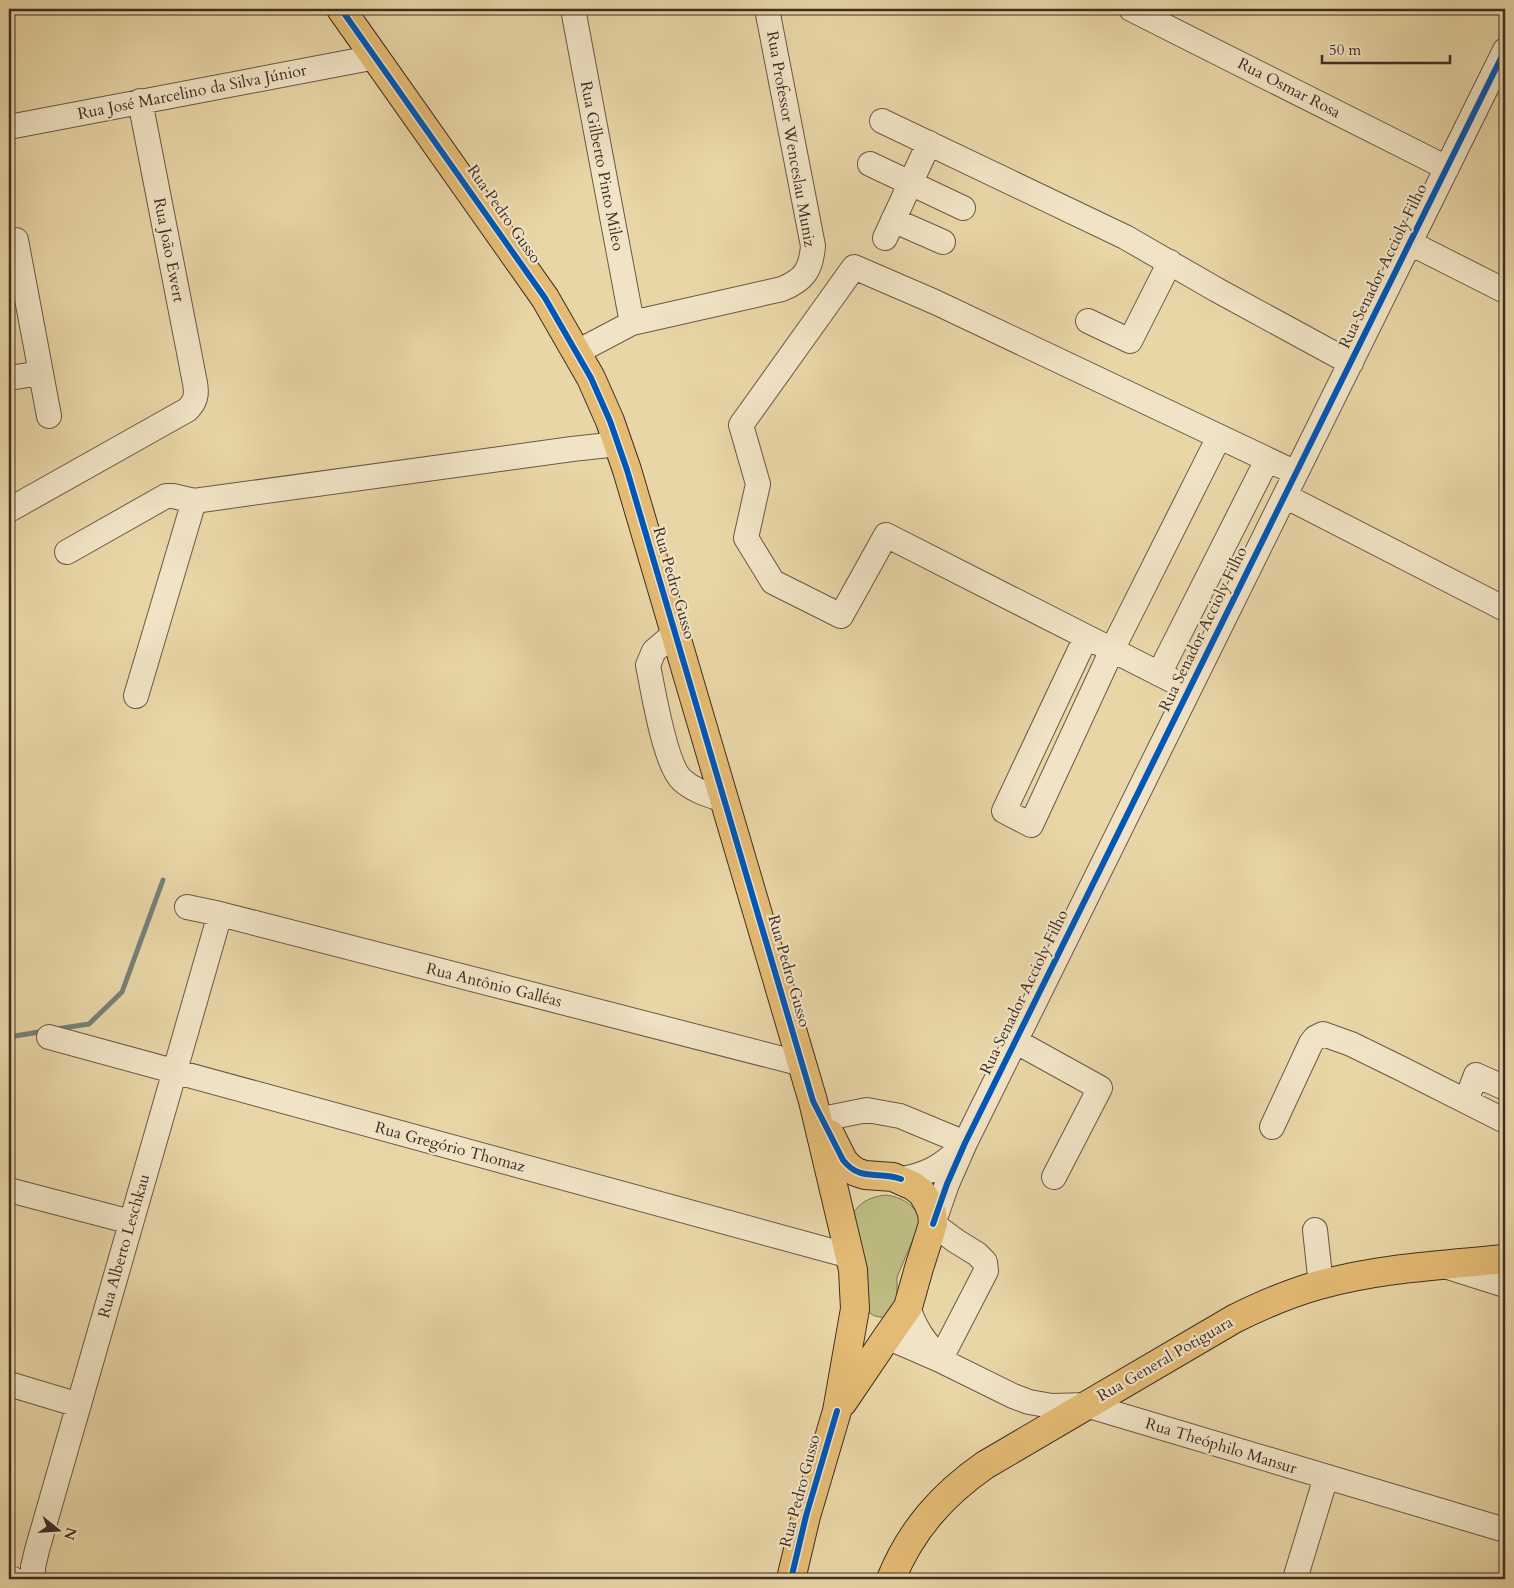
<svg xmlns="http://www.w3.org/2000/svg" width="1514" height="1588" font-family="Cardo,serif">
	<rect width="100%" height="100%" fill="#e9d6a7"/>
	<filter id="stains"><feTurbulence type="fractalNoise" baseFrequency=".004" numOctaves="4"/><feColorMatrix values="0 0 0 0 .2 0 0 0 0 .09 0 0 0 0 .02 0 0 0 .5 -.17"/></filter>
	<radialGradient id="worn" r=".72"><stop offset=".6" stop-color="#630" stop-opacity="0"/><stop offset="1" stop-color="#630" stop-opacity=".3"/></radialGradient>
	<!-- green -->
	<path fill="#bebc82" stroke="#7e7554" d="M886,1195C901,1197 911,1203 920,1216V1223L897,1277V1301L885,1318L875,1316L866,1311L851,1216C860,1202 869,1197 886,1195Z"/>
	<g fill="none" stroke-linecap="round" stroke-linejoin="round">
		<!-- stream -->
		<path stroke="#76807a" stroke-width="5" d="M56,1029L89,1024L122,992L163,880
			M9,1037L45,1031"/>
		<defs>
			<path id="minor" d="M573,9L632,323
				M1131,9L1447,168
				M882,121L1125,237L1217,290L1351,363
				M9,127L376,57
				M870,164L963,208
				M893,220L943,242
				M885,238L929,143
				M16,240L49,416
				M1410,243L1505,291
				M1088,321L1130,341L1170,262
				M577,352L632,323L782,289C804,280 811,270 813,246L767,9
				M9,378L41,373
				M1285,496L1505,609
				M9,510L187,410C196,402 197,394 195,383L140,101
				M67,552L166,496H173L194,501L572,449L618,444
				M675,633L654,651L648,665C653,690 665,765 682,780C694,791 709,795 724,800
				M1086,637L1004,811L1031,825L1112,650L1219,437
				M1159,674L1267,460
				M1189,689L886,535L841,616L773,582L746,538L758,484L741,425L854,267L935,302L1296,473
				M136,696L194,501
				M187,907L220,914L802,1064
				M49,1037L850,1256
				M1015,1041L1100,1088L1054,1177
				M1466,1101L1476,1075L1505,1088
				M822,1119L867,1110L900,1116L965,1143
				M1272,1127L1311,1043L1315,1038L1323,1034L1351,1044L1400,1068L1505,1121
				M901,1179C926,1175 943,1166 960,1148
				M9,1190L131,1222
				M1315,1230L1321,1285
				M1445,1266L1505,1285
				M908,1307C915,1329 924,1340 938,1357
				M887,1337L940,1360L1013,1396L1029,1402L1052,1406L1086,1405L1505,1530
				M940,1360L986,1271L985,1262L977,1254L956,1241L933,1224L947,1184L965,1143L1505,50
				M9,1384L79,1405
				M9,1578L13,1579
				M33,1579V1567L37,1550L220,914
				M1295,1579L1326,1477"/>
			<path id="major" d="M341,9L545,298L591,378L610,421L627,470L813,1101L853,1270L855,1309L837,1411L806,1516L791,1579
				M830,1134L843,1160L849,1167L856,1172L865,1175L893,1177L913,1186L922,1193L928,1203L932,1213L933,1224L919,1268L908,1307L887,1337L843,1402
				M891,1579C911,1530 942,1495 985,1465L1234,1319C1262,1305 1290,1293 1319,1285C1379,1268 1444,1265 1505,1259"/>
		</defs>
		<!-- minor casing -->
		<use href="#minor" stroke="#695846" stroke-width="26"/>
		<!-- major casing -->
		<use href="#major" stroke="#3e2e25" stroke-width="30"/>
		<!-- minor -->
		<use href="#minor" stroke="#f1e4c6" stroke-width="24"/>
		<!-- major -->
		<use href="#major" stroke="#e4bb74" stroke-width="28"/>
		<defs>
			<path id="cycleway" d="M341,9L545,298L591,378L610,421L627,470L813,1101L843,1160C860,1182 878,1171 901,1179
				M933,1224L947,1184L965,1143L1505,50
				M791,1579L806,1516L837,1411"/>
		</defs>
		<!-- cycleway casing -->
		<use href="#cycleway" stroke="#f1e4c6" stroke-width="9"/>
		<!-- cycleway -->
		<use href="#cycleway" stroke="#0057b8" stroke-width="6"/>
	</g>
	<g text-anchor="middle" dominant-baseline="central" stroke-width="4.5" stroke-linejoin="round" paint-order="stroke">
		<!-- street labels -->
		<g font-size="16" fill="#3e2e25" stroke="#f1e4c6">
			<text transform="translate(1289 88) rotate(27)">Rua Osmar Rosa</text>
			<text transform="translate(192 92) rotate(-11)">Rua José Marcelino da Silva Júnior</text>
			<text transform="translate(791 139) rotate(80)">Rua Professor Wenceslau Muniz</text>
			<text transform="translate(602 166) rotate(79)">Rua Gilberto Pinto Mileo</text>
			<text transform="translate(504 214) rotate(55)">Rua Pedro Gusso</text>
			<text transform="translate(169 250) rotate(79)">Rua João Ewert</text>
			<text transform="translate(1383 266) rotate(-64)">Rua Senador Accioly Filho</text>
			<text transform="translate(674 583) rotate(74)">Rua Pedro Gusso</text>
			<text transform="translate(1203 629) rotate(-64)">Rua Senador Accioly Filho</text>
			<text transform="translate(789 971) rotate(74)">Rua Pedro Gusso</text>
			<text transform="translate(494 985) rotate(14)">Rua Antônio Galléas</text>
			<text transform="translate(1024 992) rotate(-64)">Rua Senador Accioly Filho</text>
			<text transform="translate(450 1147) rotate(15)">Rua Gregório Thomaz</text>
			<text transform="translate(124 1246) rotate(-74)">Rua Alberto Leschkau</text>
			<text transform="translate(1165 1359) rotate(-30)">Rua General Potiguara</text>
			<text transform="translate(1221 1446) rotate(17)">Rua Theóphilo Mansur</text>
			<text transform="translate(800 1491) rotate(-75)">Rua Pedro Gusso</text>
		</g>
	</g>
	<!-- margin -->
	<rect width="1514" height="1588" fill="none" stroke="#e9d6a7" stroke-width="30"/>
	<rect x="10" y="10" width="1494" height="1568" fill="none" stroke="#3e2e25" stroke-width="2.5"/>
	<rect x="15" y="15" width="1484" height="1558" fill="none" stroke="#3e2e25"/>
	<!-- north arrow -->
	<g transform="translate(58 1530) rotate(107)" stroke="#f1e4c6" stroke-width="4" paint-order="stroke">
	<path d="M0-4L9 19L0 12L-9 19Z" fill="#3e2e25"/>
	<text y="-8" font-size="14" font-weight="bold" text-anchor="middle" fill="#3e2e25">N</text>
	</g>
	<!-- scale -->
	<path d="M1322 55v8h128v-8" fill="none" stroke="#3e2e25" stroke-width="2.5"/>
	<text x="1329" y="55" font-size="15" fill="#3e2e25" stroke="#f1e4c6" stroke-width="4" paint-order="stroke">50 m</text>
	<rect width="100%" height="100%" filter="url(#stains)"/>
	<rect width="100%" height="100%" fill="url(#worn)"/>
</svg>
